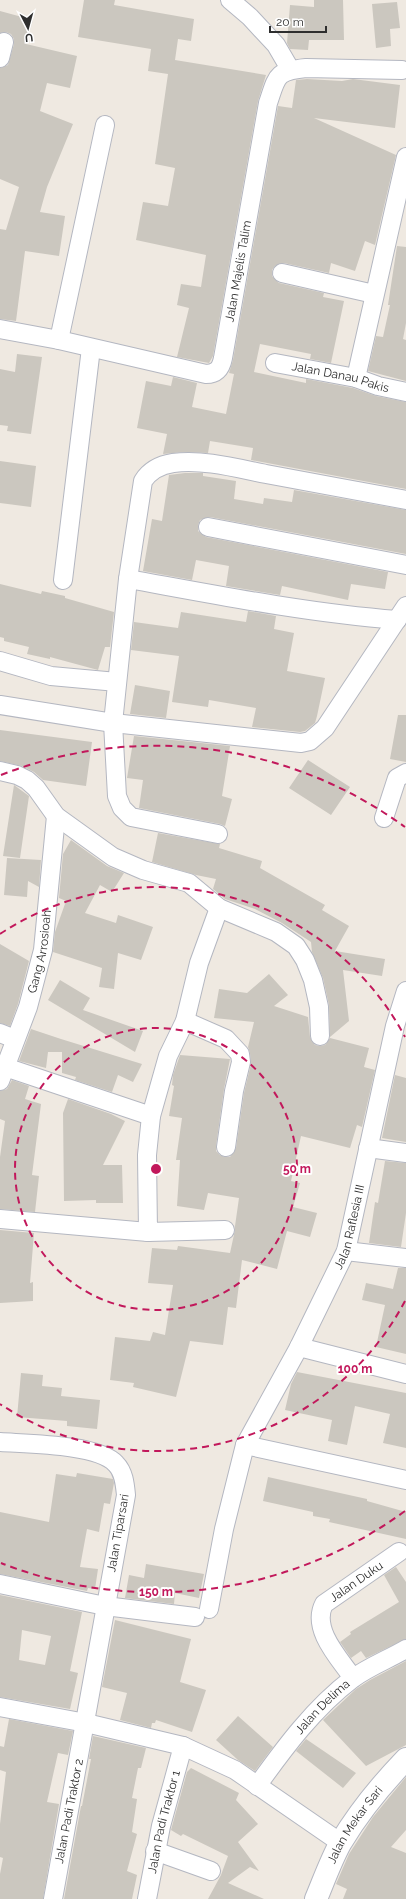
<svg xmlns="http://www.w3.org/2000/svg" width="406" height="1899" font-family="Raleway,sans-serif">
	<rect width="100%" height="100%" fill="#efe9e1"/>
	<!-- building -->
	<path fill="#cbc7bf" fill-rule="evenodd" d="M84,0H115L114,5L194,19L191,41L178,39L175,60L266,75L258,101L213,356L209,363L177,357L189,308L177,305L181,284L201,287L206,255L136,240L143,202L168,206L175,168L155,164L168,74L148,71L151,49L78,37Z
		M314,0H343L344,40H309L308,50L290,49L287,43L290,5L314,7Z
		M397,2L400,28L390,29L391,46L376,48L372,4Z
		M0,11L33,20L26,44L77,56L70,88L47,83L40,111L73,124L47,187L40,212L65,216L59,256L25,251L16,321L0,319V229L6,230L19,187L0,179V68L8,65L14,44V39L11,34L6,32L0,33Z
		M307,79L342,81L353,79L400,85L395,128L314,118L396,155L375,245L365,241L355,271L331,263L329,273L284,263L275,266L272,270V276L279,283L324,293L323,297L344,301L331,363L310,359L311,354L260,344L254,372L306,383V379L353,388L376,396L406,402V489L251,460L253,448L210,441L208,453L184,452L163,454L167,434L137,428L146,381L171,386L173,377L197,383L192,407L226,414L234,374L229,373L233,360L278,106L292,108L296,80Z
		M397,246L406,247V323L403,339L406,340V381L368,371L376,336L383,337L390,305H388Z
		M17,354L42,357L31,434L7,431L8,426L0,425V369L15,372Z
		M0,461L36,466L31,507L0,503Z
		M185,473H203V476L236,481L234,499L263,504L264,498L292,502L294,490L406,510V554L210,517L200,520L198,525V531L206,537L388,572L385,589L351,584L348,600L282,586L280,595L226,586L229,566L196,560L192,580L143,571L152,519L162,521L169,475Z
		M0,584L41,594L42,591L65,596V598L114,612L110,647H105L98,670L50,657V659L27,654L29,647L4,641V638L0,637Z
		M248,611L276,616L274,629L294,633L287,671L325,678L317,716L315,723L305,731L300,732L252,727L256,708L209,700L208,707L172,702L179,656L131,650L134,622L178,628L181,612L246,622Z
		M135,685L170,691L166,718L130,714Z
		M398,715H406V762L390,759Z
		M0,730L92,742L86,786L43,780L34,772L22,766L0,761Z
		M134,736L230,746L222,796L232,799L225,826L220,824L139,808L143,780L127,778Z
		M308,760L350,787L331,815L289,788Z
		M14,785L29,796L20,858L3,856Z
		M158,833L220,844L219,848L262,861L260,868L325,905L322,910L349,926L335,951L385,959L382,976L343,970L349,1021L330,1037L329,1005L323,978L312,952L311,942L282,923L255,909L225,899L213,889L216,879L196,875L152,862Z
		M71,840L107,866L124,873L112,892L100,885L85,913L116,923L118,915L153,927L141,960L118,953L114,989L99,987L102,968L53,952L55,932L66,901L59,898L63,854Z
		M7,858L41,860L39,887L28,881L27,897L4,895Z
		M0,944L29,961L18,1004L10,1026L0,1023Z
		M269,974L288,995L274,1006L308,1017L310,1037L315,1045L320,1046L325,1045L330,1038L369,1048L364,1067L375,1070L362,1127L357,1125L350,1148L301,1136L291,1181L300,1183L293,1207L317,1213L310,1237L287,1231L277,1269L242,1260L236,1308L228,1307L223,1345L190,1341L176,1397L133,1387L134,1383L110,1380L115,1337L150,1341L153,1332L165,1335L173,1285L148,1283L152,1248L177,1250L178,1246L230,1253L235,1230V1226L239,1198L208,1193L204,1210L177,1206L180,1160H176L182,1118L169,1116L174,1086L172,1085L173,1075L180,1055L230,1059L224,1089L216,1146V1151L220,1155L225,1157H230L236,1148L244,1093L251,1064L250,1053L248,1047L254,1022L214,1018L219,989L247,993Z
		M60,980L90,998L83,1010L143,1031L135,1052L48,1000Z
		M31,1029L61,1039L142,1064L133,1082L118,1075L112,1092L75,1080L76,1077L62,1073V1052H48L46,1068L19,1061Z
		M395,1075L406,1078V1142L382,1138Z
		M12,1080L29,1086L25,1099L41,1104L32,1175L39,1176L35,1212L0,1209V1157L5,1121L0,1119V1091L7,1089Z
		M68,1099L111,1114L125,1121L103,1165H122L123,1203H96V1200L64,1201L63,1113Z
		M385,1161L406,1163V1213L401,1247L369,1243L375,1202L378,1203Z
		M0,1230L34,1233L30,1283L33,1282V1301L0,1303Z
		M398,1268H406V1354L376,1347L385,1305L362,1300L366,1283L393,1289Z
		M297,1372L406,1393V1448L383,1443L390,1414L355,1406L347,1445L328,1441L332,1420L285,1410L291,1384Z
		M21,1373L43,1375L42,1386L62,1388L61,1396L100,1400L97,1429L67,1426V1421L17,1417Z
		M77,1473L113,1479L114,1483L110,1504L104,1503L99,1532L87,1529L80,1567L98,1569L95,1589L88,1588L87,1591L0,1574V1512L49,1522L56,1474L76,1477Z
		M268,1477L367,1499V1501L406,1512V1539L329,1522L330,1519L313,1516V1512L263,1501Z
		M146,1564L204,1574L199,1598L175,1593L174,1604L125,1598L129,1575L144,1578Z
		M396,1567L406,1582V1639L366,1658L361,1651L351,1658L340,1642L351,1634L350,1632L399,1602L384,1575Z
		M0,1595L82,1612L70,1671L78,1673L70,1709L0,1697ZM22,1630L51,1636L45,1665L19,1660Z
		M115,1620L191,1639L180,1682L206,1690L192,1732L156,1720L155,1723H152L151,1728L120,1720L127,1693L102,1687Z
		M406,1661V1745L366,1766L323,1720L356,1689L370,1680Z
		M238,1716L273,1747L255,1771L238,1760L216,1740Z
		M9,1719L73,1731L68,1755L58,1753L47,1802L59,1804L43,1899H0V1874L3,1858L0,1857V1824L6,1772L0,1770V1746L4,1747Z
		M93,1736L146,1748L141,1768H138L132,1798L137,1799L132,1832L137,1834L127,1871L137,1875L132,1899H64L81,1806H82L91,1759H89Z
		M306,1739L356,1773L343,1788L296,1751Z
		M191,1768L239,1793L236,1800L258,1824L238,1842L259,1871L250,1867L228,1883L264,1899H208L221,1875L228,1856L183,1834L181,1836L171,1830L187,1772Z
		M406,1777V1830L391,1847L406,1853V1899H343L347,1889L336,1884L349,1854L373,1817Z"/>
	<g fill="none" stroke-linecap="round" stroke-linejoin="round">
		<defs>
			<g id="minor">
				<path d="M230,0L250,17L276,45L290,69"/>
				<path d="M0,58L4,42"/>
				<path d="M282,273L374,294"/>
				<path id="s1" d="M0,329L59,340L206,374C217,374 221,368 223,358L268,103C277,77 275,71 306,68L402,70"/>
				<path d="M59,340L105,125"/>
				<path id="s2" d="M275,363L356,378L378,386L406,392"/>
				<path d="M356,378L406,157"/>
				<path d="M208,527L406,565"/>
				<path d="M128,579C217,595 307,613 397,620"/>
				<path d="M63,580L91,348"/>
				<path d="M0,661L51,676L117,682"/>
				<path d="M0,705L113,723L301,743L310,741L325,728L406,606"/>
				<path d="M0,771L17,775L27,780L36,788L56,816L113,857L143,870L189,883L219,908L276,932L296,946L305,960L313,980L319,1007L320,1036"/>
				<path d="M384,818L397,778L406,773"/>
				<path d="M218,834L131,817L122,808L117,796L113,723L128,579L143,481C150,470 160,465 173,463C203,459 236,468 266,474C313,483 359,491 406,500"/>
				<path d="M219,908L199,963L185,1021L168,1056L151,1116L147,1155L148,1232L225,1230"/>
				<path d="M185,1021L226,1039L240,1054L241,1062L234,1091L226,1147"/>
				<path d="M0,1033L15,1039"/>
				<path d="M5,1067L151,1116"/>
				<path id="s3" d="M0,1081L28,1007L43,950L56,816"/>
				<path d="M368,1148L406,1153"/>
				<path d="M0,1219L148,1232"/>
				<path d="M346,1251L406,1258"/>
				<path d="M299,1347L406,1374"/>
				<path d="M0,1442C27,1444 98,1444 116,1464C124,1472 125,1485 126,1495L53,1899"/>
				<path d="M245,1445L406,1480"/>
				<path d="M0,1584L105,1606L195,1617"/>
				<path id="s4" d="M209,1609L224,1529L245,1445L299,1347L346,1251L395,1026L406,991"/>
				<path id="s5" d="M353,1678C339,1658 311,1629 324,1604L399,1552"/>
				<path d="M0,1707L86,1723L183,1746L235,1770L341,1843"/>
				<path id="s6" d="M257,1786C285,1747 314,1708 352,1679C368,1667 389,1659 406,1649"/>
				<path d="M155,1851L211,1871"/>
				<path id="s7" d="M147,1899L161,1826L183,1746"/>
			</g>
			<g id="tertiary">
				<path id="s8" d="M316,1899C324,1880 331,1860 341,1842C359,1812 382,1784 406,1759"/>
			</g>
		</defs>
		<!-- minor casing -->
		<use href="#minor" stroke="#b4b7c1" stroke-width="20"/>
		<!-- tertiary casing -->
		<use href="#tertiary" stroke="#b4b7c1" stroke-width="24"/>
		<!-- minor -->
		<use href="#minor" stroke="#fff" stroke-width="18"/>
		<!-- tertiary -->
		<use href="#tertiary" stroke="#fff" stroke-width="22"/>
	</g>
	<!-- distance rings -->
	<g fill="none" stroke="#c2185b" stroke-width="2" stroke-dasharray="7 5">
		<circle cx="156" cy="1169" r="141"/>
		<path d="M405 1301A282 282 0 0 1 0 1404M0 934A282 282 0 0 1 405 1037"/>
		<path d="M405 1511A423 423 0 0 1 1 1563M1 775A423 423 0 0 1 405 827"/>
	</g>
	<g text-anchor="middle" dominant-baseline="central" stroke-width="4" stroke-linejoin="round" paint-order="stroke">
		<!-- street labels -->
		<g font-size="12" fill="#2e2e2e" stroke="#fff">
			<text stroke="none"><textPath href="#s1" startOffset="325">Jalan Majelis Talim</textPath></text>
			<text stroke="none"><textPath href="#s2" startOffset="67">Jalan Danau Pakis</textPath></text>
			<text stroke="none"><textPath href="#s3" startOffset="136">Gang Arrosioah</textPath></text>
			<text stroke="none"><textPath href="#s4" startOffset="411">Jalan Raflesia III</textPath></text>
			<text transform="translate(118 1533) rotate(-80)">Jalan Tiparsari</text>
			<text stroke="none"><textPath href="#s5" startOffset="123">Jalan Duku</textPath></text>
			<text stroke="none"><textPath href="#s6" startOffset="103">Jalan Delima</textPath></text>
			<text transform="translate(69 1811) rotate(-79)">Jalan Padi Traktor 2</text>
			<text stroke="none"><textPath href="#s7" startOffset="79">Jalan Padi Traktor 1</textPath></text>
			<text stroke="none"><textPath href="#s8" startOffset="84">Jalan Mekar Sari</textPath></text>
		</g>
	</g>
	<circle cx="156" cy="1169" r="6" fill="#c2185b" stroke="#fff" stroke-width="2"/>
	<g font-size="12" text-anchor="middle" font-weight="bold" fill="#c2185b" stroke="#fff" stroke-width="4" stroke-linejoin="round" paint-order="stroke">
		<text x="297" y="1173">50 m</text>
		<text x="355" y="1373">100 m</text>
		<text x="156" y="1596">150 m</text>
	</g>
	<!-- north arrow -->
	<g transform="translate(28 28) rotate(174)" stroke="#ffffff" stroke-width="3" paint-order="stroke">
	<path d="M0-3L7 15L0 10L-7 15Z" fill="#2e2e2e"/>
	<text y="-6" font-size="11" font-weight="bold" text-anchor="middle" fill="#2e2e2e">U</text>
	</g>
	<!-- scale -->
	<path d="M270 26v6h56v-6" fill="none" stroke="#2e2e2e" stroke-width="2"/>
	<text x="276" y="26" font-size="12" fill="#2e2e2e" stroke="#ffffff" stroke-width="3" paint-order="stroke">20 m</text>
</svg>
